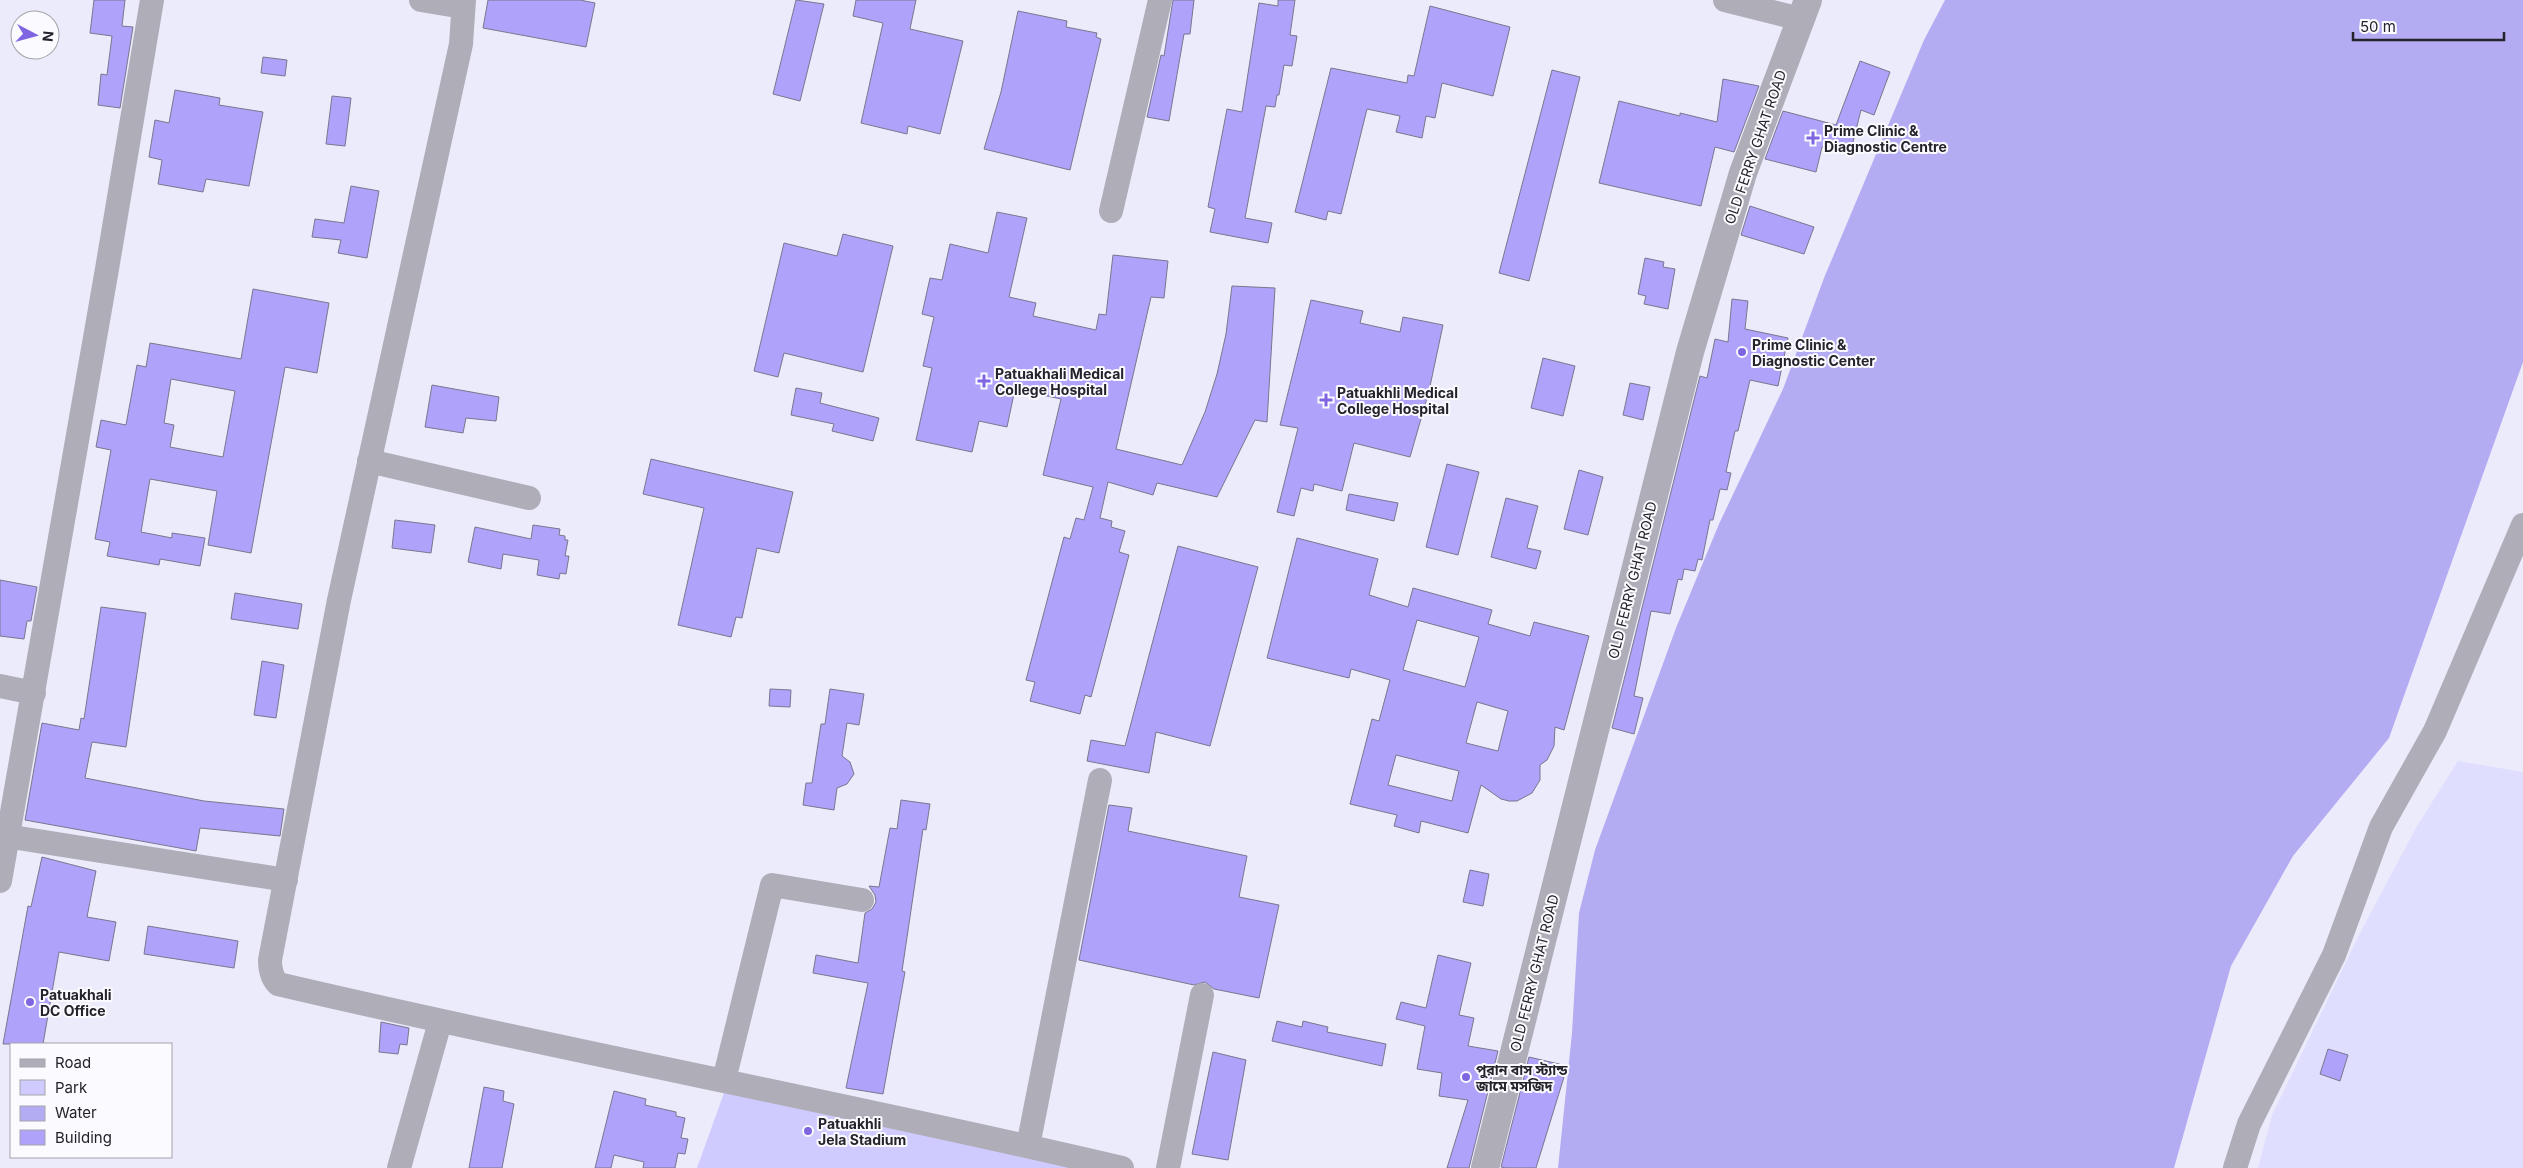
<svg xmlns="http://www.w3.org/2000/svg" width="2523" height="1168" font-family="Inter,'Noto Sans Bengali',sans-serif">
	<rect width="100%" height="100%" fill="#ecebfb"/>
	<!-- built -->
	<path fill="#e0deff" d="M2458,761L2523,772V1168H2258L2272,1115L2359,935L2417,826Z"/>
	<!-- green -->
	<path fill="#d0cbff" d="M724,1093L1085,1168H697Z"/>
	<!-- water -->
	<path fill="#b4acf3" d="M1945,0H2523V362L2389,738L2293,856L2231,966L2174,1168H1558L1572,1033L1579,913L1595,850L1676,628L1719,524L1783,389L1824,278L1924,40Z"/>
	<!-- building -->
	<path fill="#aea2fb" stroke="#79778d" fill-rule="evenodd" d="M94,0H125L122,26L133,27L120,108L98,105L101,74L107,75L112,36L90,33Z
		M488,0H580L595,3L586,47L483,28Z
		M796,0L824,4L800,101L773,94Z
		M856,0H916L910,29L963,41L940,134L908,126L907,134L861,123L883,23L853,16Z
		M1173,0H1194L1190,34H1184L1169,121L1147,117L1161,55L1164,56Z
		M1278,0H1295L1290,35L1297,36L1292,66L1284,65L1279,95H1277L1275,107L1266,106L1245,218L1272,223L1268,243L1210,232L1215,209L1208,207L1227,109L1242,112L1259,3L1278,6Z
		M1430,6L1510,27L1493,96L1442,83L1435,118L1426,116L1422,138L1396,132L1400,116L1367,109L1341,214L1328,211L1326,220L1295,212L1331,68L1407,83L1408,75L1414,76Z
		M1018,11L1067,21L1066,27L1097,33L1096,37L1101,39L1070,170L984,149L1001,92Z
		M263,57L287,60L285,76L261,73Z
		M1860,61L1890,72L1874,115L1861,110L1850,154L1822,147L1816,172L1765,159L1783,111L1836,125Z
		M1552,70L1580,77L1529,281L1499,273Z
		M1723,79L1759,86L1734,152L1715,147L1701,206L1599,183L1619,101L1680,116V113L1717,122Z
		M175,90L220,98L219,105L263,112L249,186L206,179L203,192L158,184L162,160L149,157L155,120L169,123Z
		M332,96L351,98L345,146L326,144Z
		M351,186L379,191L367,258L338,253L341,240L312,237L315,219L344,223Z
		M1750,206L1814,227L1804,254L1741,235Z
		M997,212L1027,218L1009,297L1036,303L1033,316L1096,330L1099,314L1106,315L1113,255L1168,261L1164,298L1151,297L1116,449L1182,465L1205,412L1217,374L1226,334L1232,286L1275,288L1267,422L1255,420L1217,497L1157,483L1153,495L1108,482L1100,518L1112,521L1111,527L1125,531L1119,552L1129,555L1091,697L1085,695L1080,714L1030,701L1035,682L1026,680L1064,537L1070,539L1076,518L1084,520L1093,487L1043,475L1061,399L1015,389L1007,427L979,421L972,452L916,440L932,368L923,366L934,317L922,314L930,278L942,280L950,244L988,253Z
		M843,234L893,246L863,372L784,353L778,377L754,371L784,243L837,256Z
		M1645,258L1664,262L1663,267L1675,269L1668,309L1644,304L1646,296L1638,294Z
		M253,289L329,303L317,373L285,367L251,553L208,545L217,491L150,479L141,532L172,538V533L205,538L200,566L160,559L159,565L107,556L110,542L95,539L111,450L96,447L101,420L126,425L137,365L146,367L150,343L241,359ZM171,379L235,391L223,457L170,447L174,425L164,423Z
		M1732,299L1748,301L1745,329L1788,338L1778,386L1750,380L1738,431H1735L1726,472L1731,473L1727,490L1720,489L1713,520H1710L1702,560L1698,559L1695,571L1684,569L1682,580L1678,579L1670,614L1651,611L1634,696L1643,698L1634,734L1612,728L1700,376L1707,378L1715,339L1728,342Z
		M1311,300L1363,311L1360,323L1400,332L1403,317L1443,325L1429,391L1410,457L1354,443L1342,491L1314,484L1313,491L1301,488L1294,516L1277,512L1298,428L1280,425Z
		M1543,358L1575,366L1563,416L1531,408Z
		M1630,383L1650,387L1643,420L1623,415Z
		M432,385L499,397L496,421L466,418L463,433L425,427Z
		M796,388L822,393L820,403L879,418L873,441L832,431L834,424L791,415Z
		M651,459L793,492L779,553L757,548L742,618L736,617L731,637L678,625L704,508L643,494Z
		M1447,464L1479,472L1458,555L1426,547Z
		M1579,470L1603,477L1588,535L1564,529Z
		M1349,494L1398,503L1394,521L1346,510Z
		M1506,498L1538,506L1527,548L1541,551L1536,569L1491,557Z
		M395,520L435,525L431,553L392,548Z
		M533,525L560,529L559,535L565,536V540H568L565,556H569L566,574L560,573L559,579L537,575L539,560L503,554L501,569L468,562L475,527L531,539Z
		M1297,538L1378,559L1369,595L1408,607L1413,588L1492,610L1488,624L1530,636L1534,622L1589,636L1564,730L1555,727L1554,746L1547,760L1540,765V780L1532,793L1517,801H1509L1501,799L1481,785L1468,833L1421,821L1419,833L1394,826L1397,815L1350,804L1372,719L1379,721L1390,680L1351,669L1349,678L1267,658ZM1417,620L1479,637L1465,687L1403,670ZM1477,702L1508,711L1498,751L1466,743ZM1396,755L1459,771L1452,801L1388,785Z
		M1178,546L1258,567L1210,746L1156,732L1149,773L1087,761L1091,740L1125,746Z
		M0,580L37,587L31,621H27L24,639L0,636Z
		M235,593L302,604L298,629L231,619Z
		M101,607L146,613L126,747L92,742L85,778L204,801L284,809L280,836L200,828L196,851L25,820L42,723L79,730L81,718L84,719Z
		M262,661L284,665L276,718L254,715Z
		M770,689L791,690L790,707L769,706Z
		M830,689L864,694L859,725L847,723L842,756L850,762L854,774L847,784L837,788L834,810L803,805L806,783H812L821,724H825Z
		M901,800L930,804L926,830L923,829L902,971L905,972L883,1094L846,1088L868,983L813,973L816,955L858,963L865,913L872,909L876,902L875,895L869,886L879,887L890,828L897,829Z
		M1109,805L1132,808L1128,831L1247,856L1239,897L1279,905L1259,998L1214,989L1205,982L1194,985L1079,960Z
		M42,857L96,871L87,917L116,922L109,961L59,952L43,1044H3L28,906L31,907Z
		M1470,870L1489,874L1483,906L1463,902Z
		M148,926L238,941L234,968L144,954Z
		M1438,955L1471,963L1459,1015L1474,1018L1468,1046L1498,1051L1469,1168H1447L1468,1100L1439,1096L1442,1073L1417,1069L1425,1026L1396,1019L1401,1002L1426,1008Z
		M1277,1021L1302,1027L1303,1021L1328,1027L1327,1032L1386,1044L1382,1066L1272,1041Z
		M381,1022L409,1028L407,1045L400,1044L398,1054L379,1052Z
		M2328,1049L2348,1055L2340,1081L2320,1074Z
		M1213,1052L1246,1060L1228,1160L1192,1154Z
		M1529,1057L1563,1065L1560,1076L1564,1077L1536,1168H1506L1501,1167Z
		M484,1087L504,1091L503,1101L514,1104L502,1168H469Z
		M614,1091L646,1099L645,1105L676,1112V1116L685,1118L681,1138L688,1139L685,1154L678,1153L675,1168H643L644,1162L614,1155L611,1168H595Z"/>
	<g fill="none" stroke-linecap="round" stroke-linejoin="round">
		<!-- minor -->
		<path stroke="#aeadb8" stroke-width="24" d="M421,0L463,7
			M464,0L461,44L339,600L270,960C270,969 272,978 278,984C558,1050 842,1102 1122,1168
			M1725,0L1800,19
			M1111,211L1160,0
			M369,461L529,498
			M0,686L34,693
			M0,835L286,880
			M0,881L107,269L152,0
			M724,1080L772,885L862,900
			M1028,1146L1100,780
			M399,1168L440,1022
			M1168,1168L1202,995
			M2235,1168L2249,1124L2334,955L2381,827L2435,731L2523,525"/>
		<!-- tertiary -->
		<path stroke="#aeadb8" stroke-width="28" d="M1485,1168L1690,352L1743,173L1808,0"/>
	</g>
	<!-- markers -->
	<g fill="#7f65e1" stroke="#fafaff" stroke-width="2">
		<path d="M1810.5 130.5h5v5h5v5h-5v5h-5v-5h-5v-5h5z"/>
		<circle cx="1742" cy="352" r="5"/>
		<path d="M981.5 373.5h5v5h5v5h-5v5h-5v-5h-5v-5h5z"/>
		<path d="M1323.5 392.5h5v5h5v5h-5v5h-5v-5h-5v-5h5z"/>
		<circle cx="30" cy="1002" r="5"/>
		<circle cx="1466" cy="1077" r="5"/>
		<circle cx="808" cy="1131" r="5"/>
	</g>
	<g text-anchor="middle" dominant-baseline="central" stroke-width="4" stroke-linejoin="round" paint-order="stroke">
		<!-- poi labels -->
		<g font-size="14" font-weight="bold" fill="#24232c" stroke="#fafaff" text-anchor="start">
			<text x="1824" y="130">Prime Clinic &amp;<tspan x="1824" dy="16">Diagnostic Centre</tspan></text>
			<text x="1752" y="344">Prime Clinic &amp;<tspan x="1752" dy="16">Diagnostic Center</tspan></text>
			<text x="995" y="373">Patuakhali Medical<tspan x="995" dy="16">College Hospital</tspan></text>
			<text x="1337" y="392">Patuakhli Medical<tspan x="1337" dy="16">College Hospital</tspan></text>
			<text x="40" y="994">Patuakhali<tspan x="40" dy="16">DC Office</tspan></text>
			<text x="1476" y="1069">পুরান বাস স্ট্যান্ড<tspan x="1476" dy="16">জামে মসজিদ</tspan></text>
			<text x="818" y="1123">Patuakhli<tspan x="818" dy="16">Jela Stadium</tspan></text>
		</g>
		<!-- street labels -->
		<g font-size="14" fill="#24232c" stroke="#fafaff">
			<text transform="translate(1755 147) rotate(-71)">OLD FERRY GHAT ROAD</text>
			<text transform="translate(1632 580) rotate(-76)">OLD FERRY GHAT ROAD</text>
			<text transform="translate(1534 973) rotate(-76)">OLD FERRY GHAT ROAD</text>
		</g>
	</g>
	<!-- legend -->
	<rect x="10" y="1043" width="162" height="115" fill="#fafaff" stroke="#a4a4ab"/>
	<rect x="20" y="1059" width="25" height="8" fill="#aeadb8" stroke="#a4a4ab"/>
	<text x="55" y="1068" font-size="15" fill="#24232c">Road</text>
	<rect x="20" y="1080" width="25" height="15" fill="#d0cbff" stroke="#a4a4ab"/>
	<text x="55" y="1093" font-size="15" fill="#24232c">Park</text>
	<rect x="20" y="1106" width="25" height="15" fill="#b4acf3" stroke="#a4a4ab"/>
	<text x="55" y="1118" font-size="15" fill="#24232c">Water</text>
	<rect x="20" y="1130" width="25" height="15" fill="#aea2fb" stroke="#a4a4ab"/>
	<text x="55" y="1143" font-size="15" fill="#24232c">Building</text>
	<!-- north arrow -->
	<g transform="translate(35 35) rotate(96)"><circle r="24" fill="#fafaff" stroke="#a4a4ab"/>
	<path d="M0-4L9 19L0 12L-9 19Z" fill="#7f65e1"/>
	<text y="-8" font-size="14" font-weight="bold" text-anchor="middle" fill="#24232c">N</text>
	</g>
	<!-- scale -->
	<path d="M2353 32v8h151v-8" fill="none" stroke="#24232c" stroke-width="2.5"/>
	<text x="2360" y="32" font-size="15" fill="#24232c" stroke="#fafaff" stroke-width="4" paint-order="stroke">50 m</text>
</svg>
